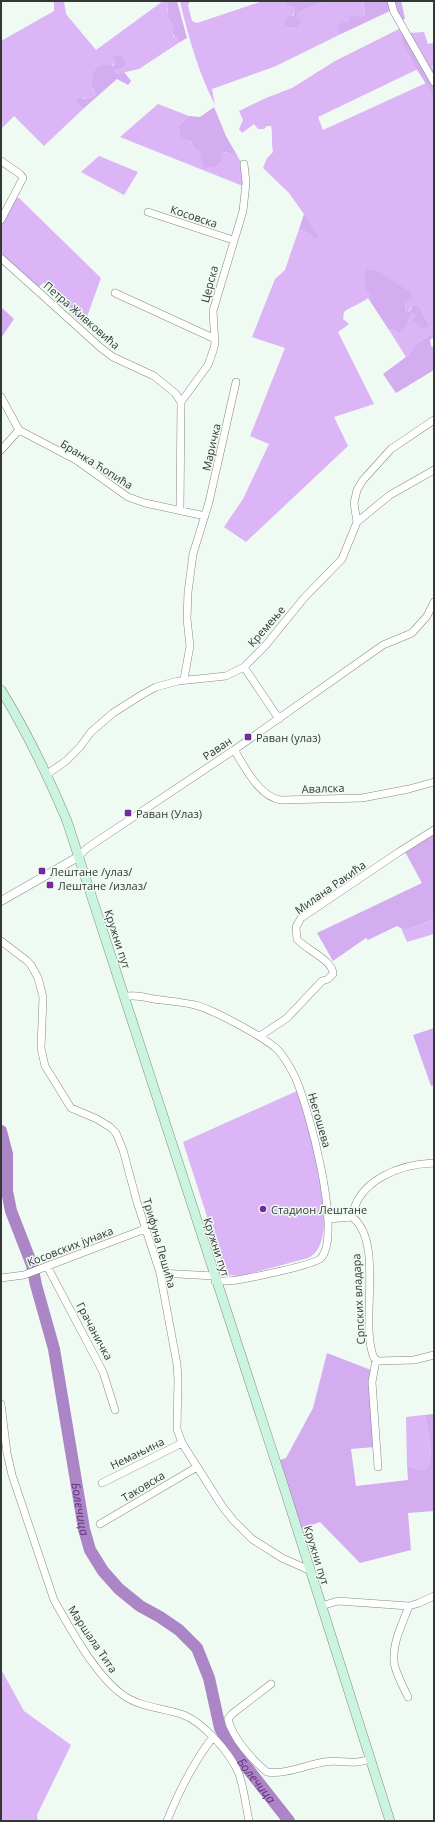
<svg xmlns="http://www.w3.org/2000/svg" width="435" height="1822" font-family="'Open Sans',sans-serif">
	<rect width="100%" height="100%" fill="#eefaf2"/>
	<!-- green -->
	<path fill="#dbb5f6" d="M52,1H64L66,14L96,50L163,1H170L167,11L174,24L173,36L180,42L139,69L117,74L115,71L124,67L115,62L93,89L96,94L88,99L83,98L77,103L83,109L44,146L14,116L1,129V41L54,11V3Z
		M190,1L188,5L192,21L197,23L263,1H285L287,6H292L295,10L287,27L297,29L301,24L297,17L298,13L324,1H363L365,15L349,23L338,31L341,34L276,66L212,89L215,105C198,72 189,38 180,2Z
		M401,28L405,34L409,57L418,69L318,117L323,130L426,83L434,96V332L418,343L406,357L389,330L407,325L411,314L414,312L415,316L429,324C424,317 423,310 417,304L413,305L408,312L405,310L406,302L366,285L371,295C364,303 353,305 344,312L343,319L349,324L338,332L374,404L334,417L348,446L246,542L224,527L243,499L269,444L250,436L285,348L252,337L275,279L285,270L299,229L312,235L318,234L289,193L263,168L267,158L273,152C271,143 273,135 271,126H267L264,129H258L254,124L242,133L239,129L243,120L239,111L266,98L292,88L335,61Z
		M424,32L428,44L434,43V63L432,67L434,70V78L408,33Z
		M158,104L189,116L179,125L194,148L201,151L202,165L225,152L238,157L242,164L243,186L120,137Z
		M99,156L138,172L124,195L81,172Z
		M16,198H19L101,278L84,325L69,312V304L48,284L43,283L39,287L1,256V224Z
		M434,919V934L407,942L401,928L405,930Z
		M297,1091C307,1122 346,1241 308,1258L241,1276L226,1275L183,1142Z
		M424,1415C428,1425 435,1464 426,1469C420,1472 413,1467 407,1465L406,1417Z
		M1,1669L24,1711L71,1745L37,1815L38,1821H1Z"/>
	<!-- forest -->
	<path fill="#d4adf0" d="M169,1H177L187,38L180,42C173,36 171,33 174,24C166,18 167,10 169,1Z
		M285,1H324L298,13L297,17L300,20L301,24L297,29L287,27L284,24L288,17L293,16L295,10L292,6H287Z
		M363,1H401L405,18L403,20L390,11L341,34L338,32V26L343,22L349,23L351,16L361,17L365,15Z
		M405,34L434,87V96C427,85 400,46 402,36Z
		M117,55L122,57L126,62L124,67L115,71L117,74L124,72L131,81L128,85L117,79L83,109L77,103L78,98L88,99L96,94C87,80 93,60 113,66L115,62L114,57Z
		M214,107L226,136L238,157L225,152L221,155L222,160L216,166L205,168L202,165L200,151L194,148L190,141L181,138L179,125L189,116L200,117Z
		M304,214L318,234L316,239L312,235L299,229Z
		M366,269L380,272L411,293L412,298L406,302L405,310L409,312L413,305L417,304C423,310 424,317 429,324L428,327L422,328L413,321L415,316L414,313L411,314L407,325L399,333L393,329L389,330L368,298L371,294L365,289L366,285L364,281Z
		M1,307L14,319L1,338Z
		M434,332V337L430,340L431,346L434,348V370L396,393L383,374L406,357L418,343Z
		M434,832V919L405,930L397,926L368,940L366,938L333,961L317,933L422,883L404,850Z
		M434,1028V1085L431,1086L413,1035Z
		M327,1353L371,1370L375,1447L351,1449L356,1486L408,1480L407,1465C413,1467 420,1472 426,1469C435,1463 428,1425 424,1415L434,1414V1511L408,1513L411,1550L360,1563L320,1522L301,1529L280,1460L286,1458L313,1408Z"/>
	<g fill="none" stroke-linecap="round" stroke-linejoin="round">
		<!-- river -->
		<path stroke="#ab85c6" stroke-width="12" id="s1" d="M1,1131L7,1154V1191L11,1211L32,1265L36,1285L54,1349L84,1529L90,1550L103,1571L119,1589L140,1606L160,1617L179,1630L197,1648L209,1678L220,1728L230,1746L289,1821"/>
		<defs>
			<path id="minor" d="M391,1L394,12L434,82
				M1,161L20,174L23,178L1,220
				M148,212L233,240
				M1,258L101,348L113,357L154,376L175,393L181,402L180,510
				M115,293L213,338
				M1,397L19,430L76,460L128,497L145,503L205,516
				M181,402L208,365L213,351L215,344L213,311L243,211L246,183L244,164
				M1,450L19,430
				M357,522L390,495L434,470
				M244,667L279,719
				M184,679L190,646L187,619L188,592L193,554L209,502L236,382
				M234,750C245,767 259,797 281,800L362,798L409,789L434,782
				M47,774L66,761L80,747L91,732L113,713L143,694L156,687L178,681L226,676L244,667L265,646L304,598L342,559L357,522L354,503L357,490L363,480L391,449L434,420
				M78,857L87,848L234,750L383,645L412,633L427,616L434,602
				M1,941L26,960L31,965L38,978L43,997L41,1048L45,1066L71,1108L97,1119L110,1127L116,1133L123,1150L137,1202L160,1273L177,1364L178,1380L177,1429L182,1443L222,1506L233,1520L252,1539L282,1558L309,1570
				M124,997C133,994 144,997 154,999C167,1001 182,1002 195,1005C212,1009 266,1038 278,1050C284,1057 290,1067 294,1075C308,1103 343,1234 321,1258C315,1265 249,1278 237,1280C230,1281 223,1281 215,1281
				M260,1036L287,1018L322,981L328,979L333,974C333,960 306,950 297,939L296,927L301,918L399,852L434,830
				M352,1217C358,1180 400,1164 434,1163
				M328,1219L352,1217C385,1242 359,1323 374,1358L378,1361L414,1360L434,1355
				M47,1266L103,1372L115,1410
				M160,1273L214,1276
				M1,1278L24,1275L145,1229
				M376,1360L372,1382L378,1467
				M1,1404L7,1453L12,1475L54,1600C71,1630 96,1676 123,1695C139,1707 163,1708 181,1714C202,1721 230,1752 239,1774C244,1789 246,1806 249,1821
				M102,1483L182,1443
				M100,1524L197,1467
				M321,1606L338,1601L409,1606L419,1603L434,1596
				M271,1684L232,1714L228,1719C232,1737 252,1760 267,1772C285,1775 306,1765 324,1762C343,1759 350,1766 370,1759
				M408,1697C403,1687 398,1677 395,1667C390,1647 402,1625 409,1606
				M167,1821C179,1791 193,1763 213,1737"/>
			<path id="tertiary" d="M1,901L78,857"/>
			<path id="secondary" d="M1,690C27,732 48,776 67,821L281,1478L390,1821"/>
		</defs>
		<!-- minor casing -->
		<use href="#minor" stroke="#818c84" stroke-width="8"/>
		<!-- tertiary casing -->
		<use href="#tertiary" stroke="#818c84" stroke-width="9"/>
		<!-- secondary casing -->
		<use href="#secondary" stroke="#818c84" stroke-width="10"/>
		<!-- minor -->
		<use href="#minor" stroke="#fff" stroke-width="7"/>
		<!-- tertiary -->
		<use href="#tertiary" stroke="#fff" stroke-width="8"/>
		<!-- secondary -->
		<use href="#secondary" stroke="#cbf4df" stroke-width="9"/>
	</g>
	<!-- markers -->
	<g fill="#742a9d" stroke="#eefaf2" stroke-width="1.5">
		<rect x="244" y="733" width="8" height="8" rx="2"/>
		<rect x="124" y="809" width="8" height="8" rx="2"/>
		<rect x="38" y="867" width="8" height="8" rx="2"/>
		<rect x="46" y="881" width="8" height="8" rx="2"/>
		<circle cx="263" cy="1209" r="4"/>
	</g>
	<g text-anchor="middle" dominant-baseline="central" stroke-width="3" stroke-linejoin="round" paint-order="stroke">
		<!-- street labels -->
		<g font-size="11" fill="#343835" stroke="#eefaf2">
			<text transform="translate(194 216) rotate(18)">Косовска</text>
			<text transform="translate(209 284) rotate(-75)">Церска</text>
			<text transform="translate(82 315) rotate(41)">Петра Живковића</text>
			<text transform="translate(211 447) rotate(-77)">Маричка</text>
			<text transform="translate(97 464) rotate(32)">Бранка Ћопића</text>
			<text transform="translate(266 626) rotate(-49)">Кремење</text>
			<text transform="translate(217 748) rotate(-34)">Раван</text>
			<text transform="translate(323 788) rotate(-2)">Авалска</text>
			<text transform="translate(330 887) rotate(-35)">Милана Ракића</text>
			<text transform="translate(118 939) rotate(72)">Кружни пут</text>
			<text transform="translate(320 1120) rotate(74)">Његошева</text>
			<text transform="translate(160 1243) rotate(74)">Трифуна Пешића</text>
			<text transform="translate(70 1246) rotate(-21)">Косовских јунака</text>
			<text transform="translate(217 1247) rotate(72)">Кружни пут</text>
			<text transform="translate(358 1299) rotate(-93)">Српских владара</text>
			<text transform="translate(95 1331) rotate(62)">Грачаничка</text>
			<text transform="translate(137 1453) rotate(-26)">Немањина</text>
			<text transform="translate(143 1486) rotate(-31)">Таковска</text>
			<text transform="translate(317 1555) rotate(73)">Кружни пут</text>
			<text transform="translate(93 1639) rotate(56)">Маршала Тита</text>
		</g>
		<!-- poi labels -->
		<g font-size="11" fill="#343835" stroke="#eefaf2" text-anchor="start">
			<text x="256" y="737">Раван (улаз)</text>
			<text x="136" y="813">Раван (Улаз)</text>
			<text x="50" y="871">Лештане /улаз/</text>
			<text x="58" y="885">Лештане /излаз/</text>
			<text x="271" y="1209">Стадион Лештане</text>
		</g>
		<!-- water labels -->
		<g font-size="12" font-style="italic" fill="#623280" stroke="#eefaf2">
			<text stroke="none"><textPath href="#s1" startOffset="388">Болечица</textPath></text>
			<text stroke="none"><textPath href="#s1" startOffset="725">Болечица</textPath></text>
		</g>
	</g>
	<!-- border -->
	<rect width="435" height="1822" fill="none" stroke="#343835" stroke-width="4"/>
</svg>
